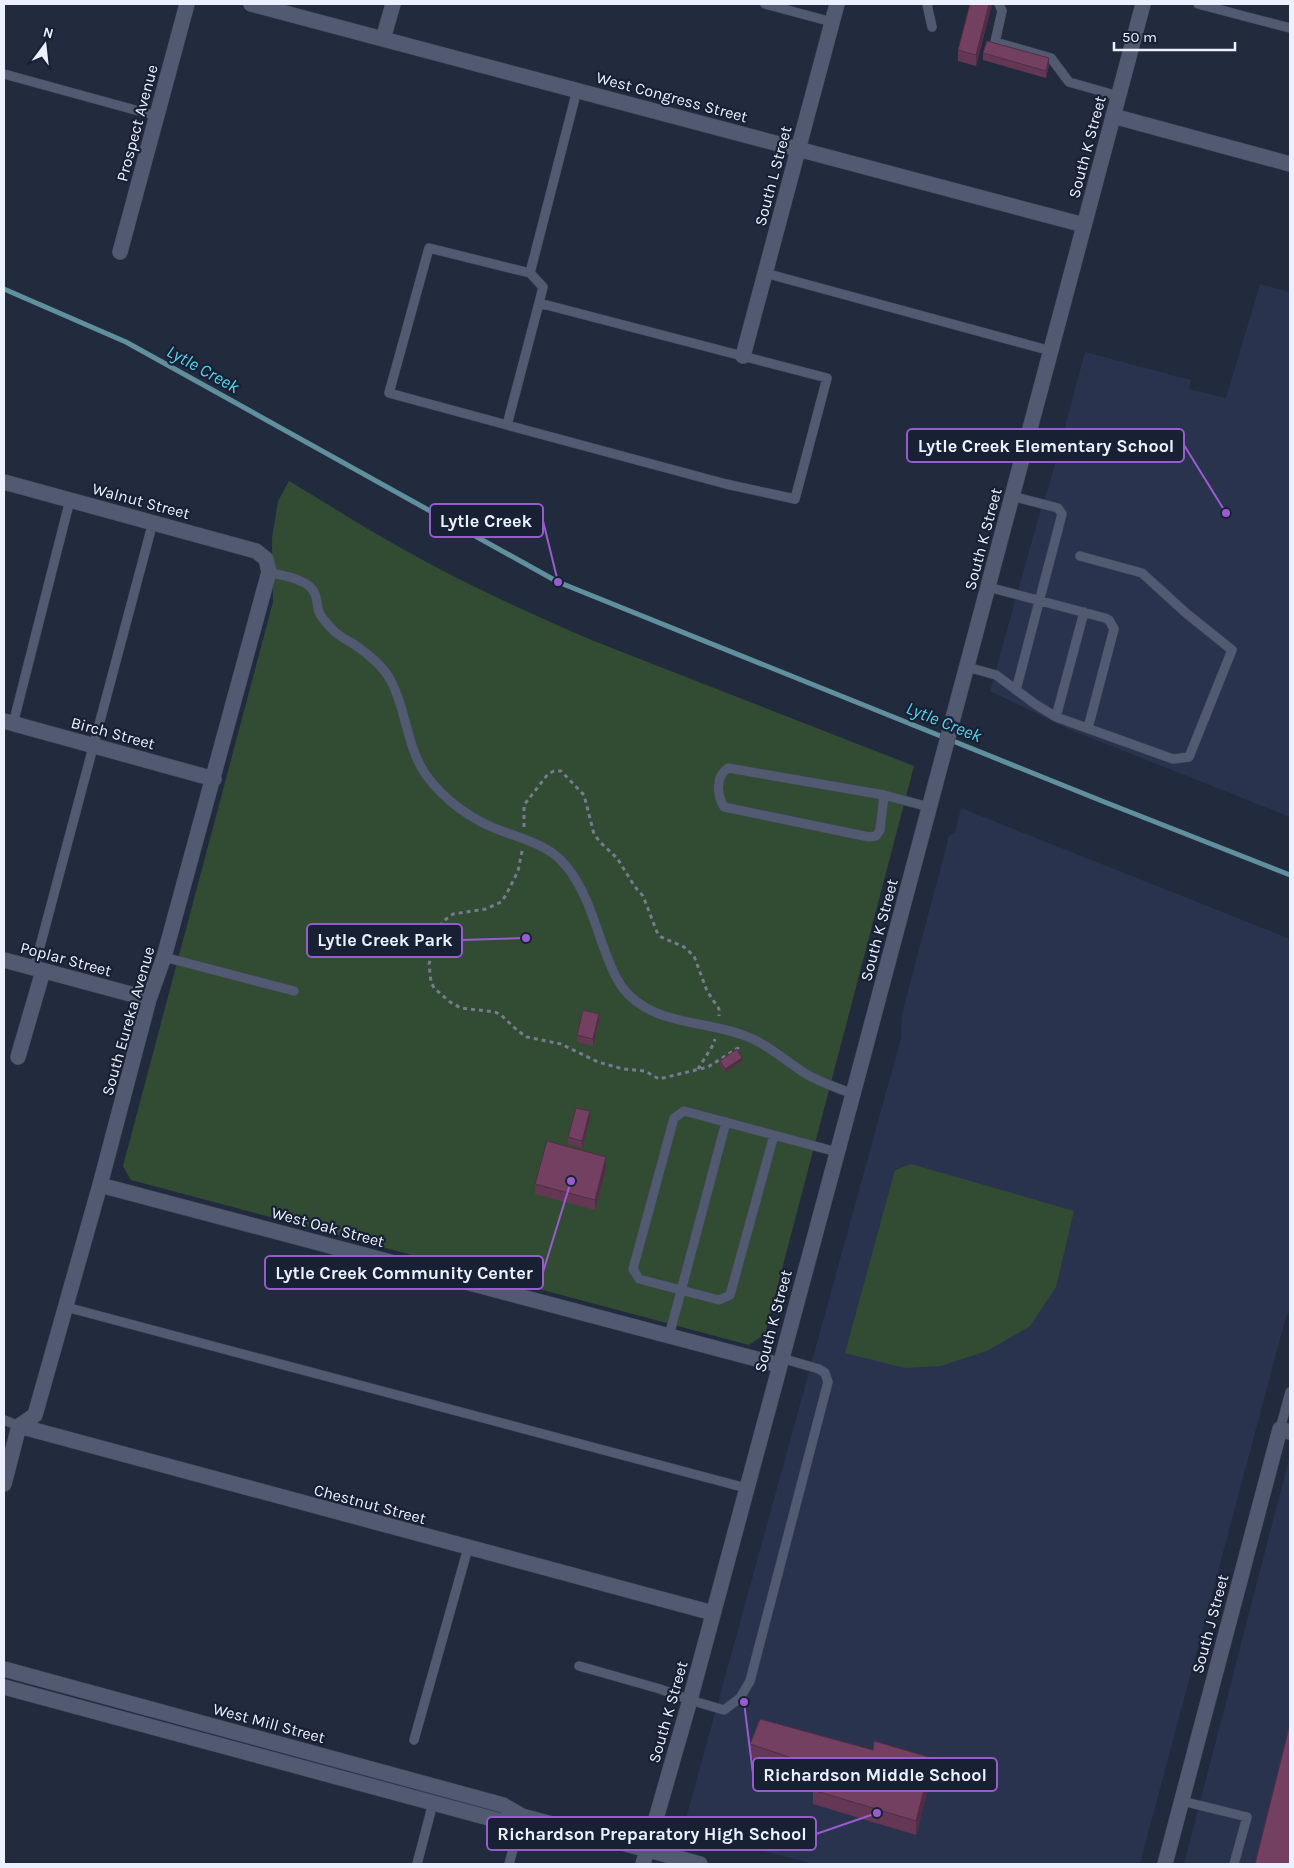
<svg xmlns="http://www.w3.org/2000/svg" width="1294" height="1868" font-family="Karla,sans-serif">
	<rect width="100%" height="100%" fill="#222a3e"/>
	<!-- built -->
	<path fill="#29334d" d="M1260,284L1290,292V817L1071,730L990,691L1040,512L1049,486L1085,352L1191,380L1189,389L1226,398Z
		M961,808L1290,939V1314L1287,1313L1140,1864H814L688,1831L685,1822L901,1038L902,1014L949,836L955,833Z
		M1290,1455V1864H1184Z"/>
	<!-- green -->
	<path fill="#324c33" d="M289,481C326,503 363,527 401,548C463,583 528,613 594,641L914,766L765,1334L749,1345L131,1180L123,1166L273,602L272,538L278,501Z
		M911,1164L1074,1211L1056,1287L1030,1326L987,1351L941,1366L905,1368L845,1353L895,1170Z"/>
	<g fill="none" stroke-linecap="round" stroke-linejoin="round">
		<!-- stream -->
		<path stroke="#60909d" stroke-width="5" d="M4,289L126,342L558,582L1102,801L1290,875"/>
		<defs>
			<path id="lane" d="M765,4L832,22
				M927,4L932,27
				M999,4L1002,11L995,42L1051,58L1069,82L1118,96
				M1198,4L1290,28
				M4,74L157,116
				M765,273L1051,351
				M539,303L827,378L795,499L726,484L507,425L539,303L543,287L530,273L577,90
				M507,425L389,393L429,248L530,273
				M1012,496L1058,508L1062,514L1016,690
				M269,572C282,576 298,577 309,586C318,593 316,603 319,612C321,618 328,624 332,629C337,635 345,639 352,643C367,653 383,665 391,681C407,711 406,746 426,775C444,800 473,821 502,831C526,840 551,846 567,867C585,890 593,917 602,943C609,961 615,981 629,995C659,1025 706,1021 743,1035C766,1043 783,1059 803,1072C818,1082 836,1087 853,1094
				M988,587L1105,618L1109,620L1114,629L1088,728
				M967,667L996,675L1035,704L1056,717L1173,759L1189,757L1232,650L1186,613L1142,573L1080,556
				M1056,717L1084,612
				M13,724L70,500
				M884,795L880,830L876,836L869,837L724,807C717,795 715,777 728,768L884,795L929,807
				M164,957L294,991
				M34,969L153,522
				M774,1135L730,1295L719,1300L639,1279L633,1269L674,1118L684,1111L837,1152
				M66,1307L746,1488
				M669,1336L726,1122
				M4,1420L19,1426
				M1280,1429L1290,1392
				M579,1666L660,1689L690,1700L724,1710L740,1698L750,1681L828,1382L825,1373L819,1369L781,1358
				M414,1740L468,1548
				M1182,1801L1247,1817L1234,1864
				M417,1864L433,1803
				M509,1864L522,1816"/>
			<path id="street" d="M251,4L1084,225
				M383,39L393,4
				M1113,116L1290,164
				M120,252L187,4
				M743,356L837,4
				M4,482L256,551L266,559L269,572L164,957L149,999L100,1185L35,1415L19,1426L4,1484
				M4,721L214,779
				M4,960L149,999
				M18,1057L43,971
				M100,1185L779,1365
				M19,1426L713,1613
				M1165,1864L1280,1429L1290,1432"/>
			<path id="secondary" d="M4,1669L503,1805L522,1816L700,1864
				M4,1687L500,1821L522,1816
				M643,1864L690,1700L853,1094L1143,4"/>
		</defs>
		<!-- lane casing -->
		<use href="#lane" stroke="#414859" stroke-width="10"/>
		<!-- street casing -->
		<use href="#street" stroke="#414859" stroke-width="16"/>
		<!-- secondary casing -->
		<use href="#secondary" stroke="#414859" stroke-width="16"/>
		<!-- path -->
		<path stroke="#757c8d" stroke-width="3" stroke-dasharray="4 4" stroke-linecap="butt" d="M524,827V805L548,774L554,771H561L584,795L594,834L600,842L617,858L635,887L643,896L657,932L661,937L684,947L694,956L707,991L719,1009V1016
			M522,851L518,871L506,895L501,902L486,909L453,914L442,922L429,964L431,982L434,988L450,1002L461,1008L495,1012L501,1015L518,1031L527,1037L561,1044L598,1062L623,1069L645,1071L659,1079L708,1067L738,1048L739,1044
			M698,1069L713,1045L715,1039"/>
		<!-- lane -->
		<use href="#lane" stroke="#515a71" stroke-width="9"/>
		<!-- street -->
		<use href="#street" stroke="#515a71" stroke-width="15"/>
		<!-- secondary -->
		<use href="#secondary" stroke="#515a71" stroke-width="15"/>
	</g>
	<!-- wall -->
	<path fill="#643754" d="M992,4L976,66L958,61V50Z
		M983,53L1049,65L1046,78L983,60Z
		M599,1021L593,1046L577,1042V1035Z
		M720,1061H742L725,1072L720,1064Z
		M590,1118L582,1148L568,1144V1137Z
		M606,1168L595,1210L535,1194V1184Z
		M750,1744L873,1750L932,1772L916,1835L813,1804V1790L817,1780L750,1758Z"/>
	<!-- shaded-wall -->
	<path fill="#512d45" d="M989,4H992L976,66V55Z
		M1049,58V65L1046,78V71Z
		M599,1014V1021L593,1046V1039Z
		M742,1058V1061L725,1072V1069Z
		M590,1111V1118L582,1148V1141Z
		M606,1157V1168L595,1210V1200Z
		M932,1758V1772L916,1835V1821Z"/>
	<!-- building -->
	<path fill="#744062" stroke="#512d45" d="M970,4H989L976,55L958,50Z
		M987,41L1049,58L1046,71L983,53Z
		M583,1010L599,1014L593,1039L577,1035Z
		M737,1049L742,1058L725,1069L720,1061Z
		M576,1108L590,1111L582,1141L568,1137Z
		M547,1141L606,1157L595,1200L535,1184Z
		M760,1719L873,1750L874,1741L932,1758L916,1821L813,1790L822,1768L750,1744Z
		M1290,1724V1864H1255Z"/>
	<g text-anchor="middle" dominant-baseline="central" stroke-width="4.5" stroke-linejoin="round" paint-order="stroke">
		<!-- street labels -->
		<g font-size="16" fill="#ebf1ff" stroke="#182034">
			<text transform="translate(672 97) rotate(15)">West Congress Street</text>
			<text transform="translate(137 123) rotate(-75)">Prospect Avenue</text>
			<text transform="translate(1087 147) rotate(-75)">South K Street</text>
			<text transform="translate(773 176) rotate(-75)">South L Street</text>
			<text transform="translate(141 501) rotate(15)">Walnut Street</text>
			<text transform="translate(983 539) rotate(-75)">South K Street</text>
			<text transform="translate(113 733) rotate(15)">Birch Street</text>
			<text transform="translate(879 930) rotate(-75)">South K Street</text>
			<text transform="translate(66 959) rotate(15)">Poplar Street</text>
			<text transform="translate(128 1021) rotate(-74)">South Eureka Avenue</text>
			<text transform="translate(328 1227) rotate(15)">West Oak Street</text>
			<text transform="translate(773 1321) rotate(-75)">South K Street</text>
			<text transform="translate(370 1504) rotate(15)">Chestnut Street</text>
			<text transform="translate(1210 1624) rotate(-75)">South J Street</text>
			<text transform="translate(668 1712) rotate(-74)">South K Street</text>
			<text transform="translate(269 1723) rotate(15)">West Mill Street</text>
		</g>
		<!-- water labels -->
		<g font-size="18" font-style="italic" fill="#54d4ea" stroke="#182034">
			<text transform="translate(203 369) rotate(29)">Lytle Creek</text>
			<text transform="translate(944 722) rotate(22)">Lytle Creek</text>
		</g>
	</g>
	<!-- callouts -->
	<path fill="none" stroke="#975dcf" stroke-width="2" d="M1226 513L1184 445M558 582L543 521M526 938L462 940M571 1181L543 1272M744 1702L753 1774M877 1813L816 1834"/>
	<g fill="#975dcf" stroke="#182034" stroke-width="2">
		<circle cx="1226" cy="513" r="5"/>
		<circle cx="558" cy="582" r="5"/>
		<circle cx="526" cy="938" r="5"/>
		<circle cx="571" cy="1181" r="5"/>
		<circle cx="744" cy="1702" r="5"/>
		<circle cx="877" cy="1813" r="5"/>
	</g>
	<g fill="#182034" stroke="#975dcf" stroke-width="2">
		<rect x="907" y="429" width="277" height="33" rx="5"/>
		<rect x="430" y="504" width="113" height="33" rx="5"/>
		<rect x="307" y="924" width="155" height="33" rx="5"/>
		<rect x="265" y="1256" width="278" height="33" rx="5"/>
		<rect x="753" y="1758" width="244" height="33" rx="5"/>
		<rect x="487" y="1817" width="329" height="33" rx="5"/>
	</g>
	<g font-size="18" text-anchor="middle" font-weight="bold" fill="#ebf1ff">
		<text x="1046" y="452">Lytle Creek Elementary School</text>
		<text x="486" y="527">Lytle Creek</text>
		<text x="385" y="946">Lytle Creek Park</text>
		<text x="404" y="1279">Lytle Creek Community Center</text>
		<text x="875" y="1781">Richardson Middle School</text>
		<text x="652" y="1840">Richardson Preparatory High School</text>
	</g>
	<!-- border -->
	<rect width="1294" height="1868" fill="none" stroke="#ebf1ff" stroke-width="10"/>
	<!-- north arrow -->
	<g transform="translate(45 45) rotate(15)" stroke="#182034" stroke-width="4" paint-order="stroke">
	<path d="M0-4L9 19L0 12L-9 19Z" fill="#ebf1ff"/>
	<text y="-8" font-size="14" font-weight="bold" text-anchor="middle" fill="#ebf1ff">N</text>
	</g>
	<!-- scale -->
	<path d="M1114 42v8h121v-8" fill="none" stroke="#ebf1ff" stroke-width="2.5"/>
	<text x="1122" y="42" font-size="15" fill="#ebf1ff" stroke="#182034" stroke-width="4" paint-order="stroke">50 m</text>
</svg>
